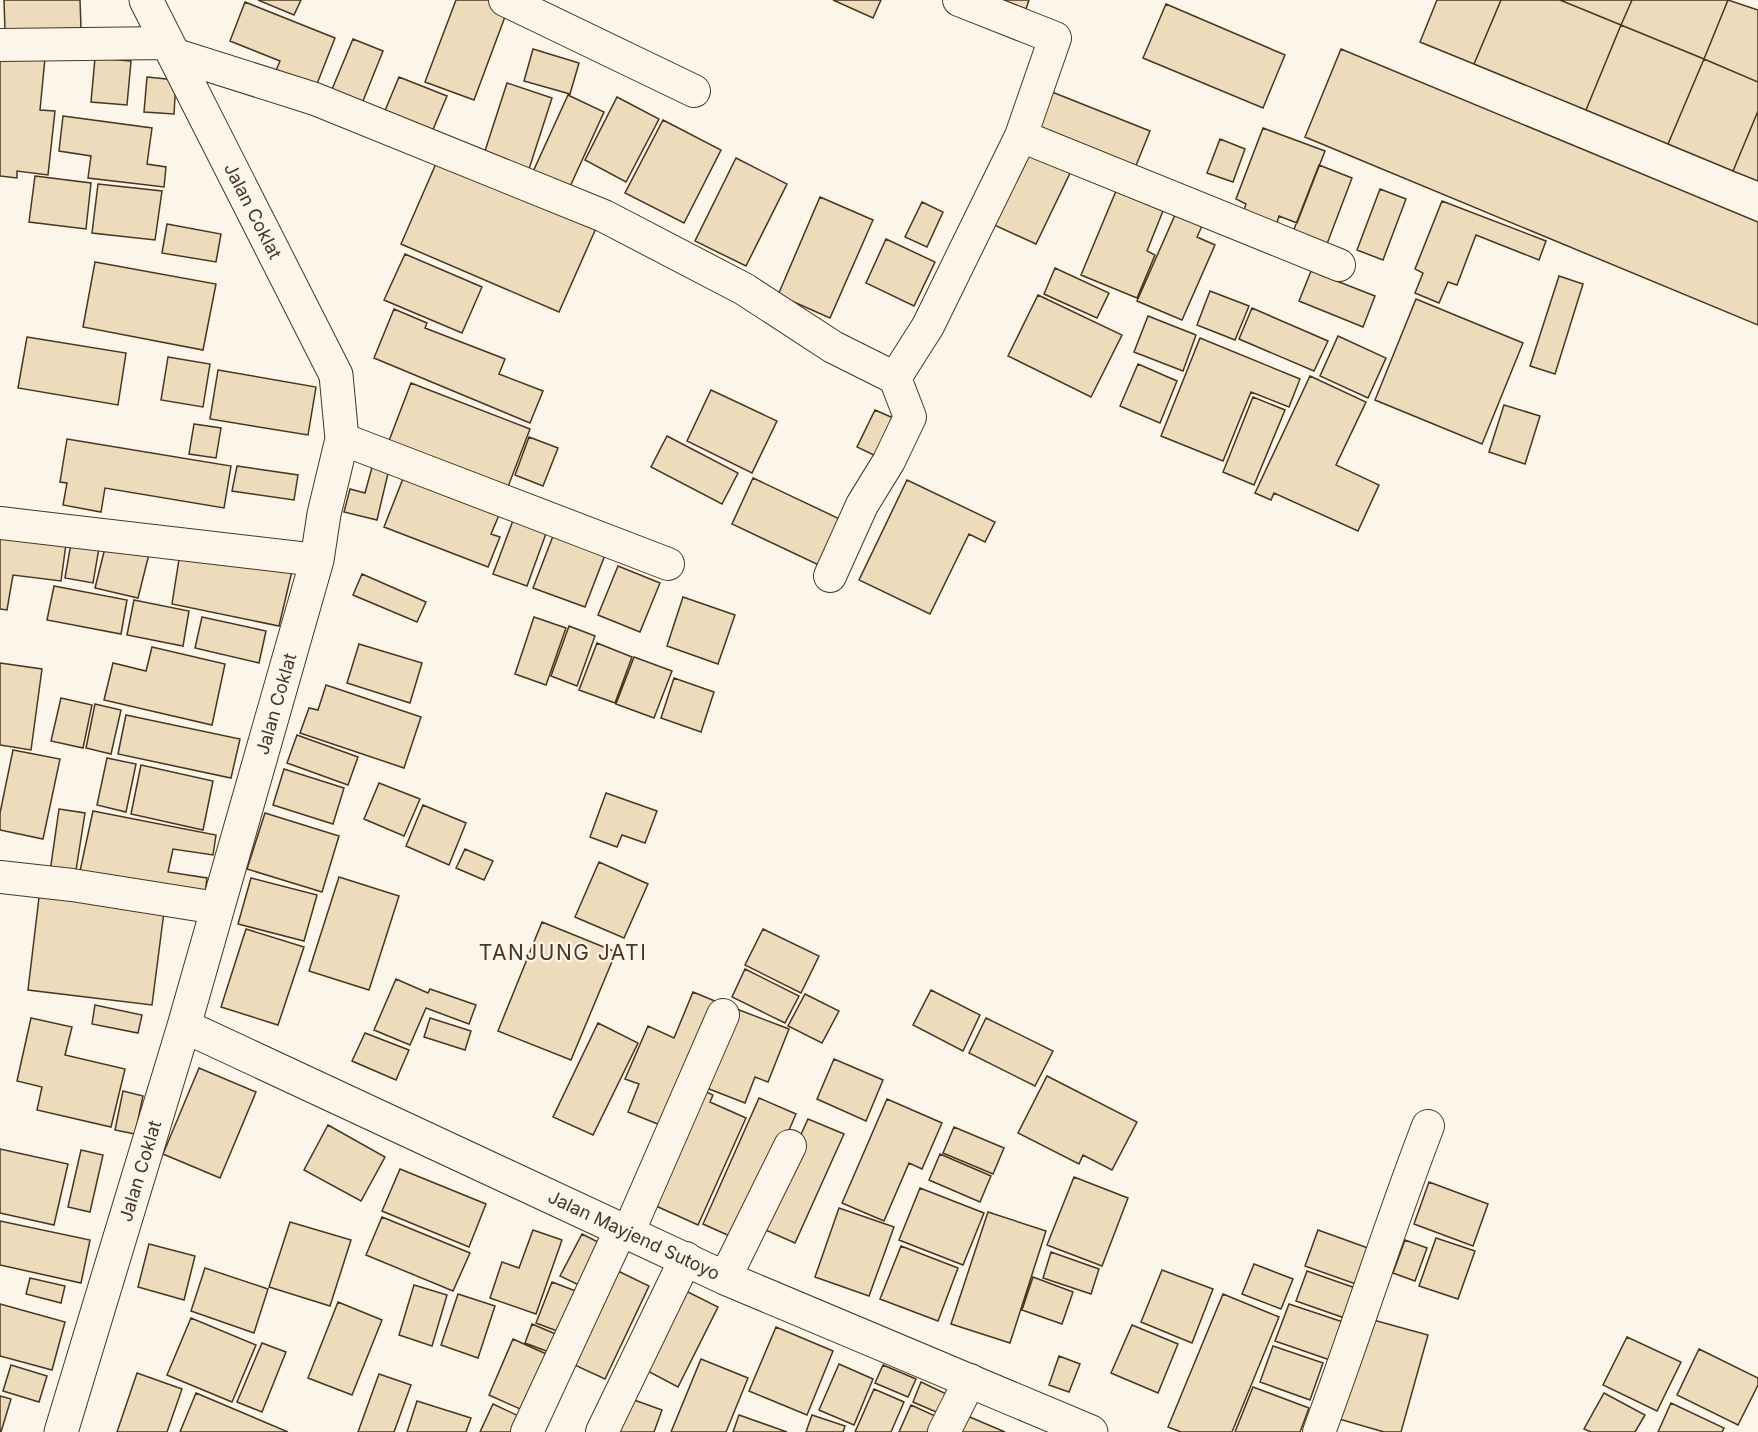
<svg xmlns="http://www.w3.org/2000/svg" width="1758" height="1432" font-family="Inter,sans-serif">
	<rect width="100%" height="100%" fill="#fbf6e9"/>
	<!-- building -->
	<path fill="#ecdcbc" stroke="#4a3520" stroke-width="1.5" d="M4,0H80L81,28L5,31Z
		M258,0H301L294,15Z
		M456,0H492L509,6L474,100L425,82Z
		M833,0H881L873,18Z
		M1003,0H1029L1026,9Z
		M1437,0H1501L1474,64L1420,42Z
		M1501,0H1560L1621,25L1586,110L1474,64Z
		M1560,0H1632L1621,25Z
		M1632,0H1728L1704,59L1621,25Z
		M1728,0L1758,10V82L1704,59Z
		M245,2L335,38L315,89L275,73L280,61L230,41Z
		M1166,4L1285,55L1263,108L1143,58Z
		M1621,25L1704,59L1668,144L1586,110Z
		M353,39L383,51L361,106L330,94Z
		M533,49L579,63L570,94L524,81Z
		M1341,49L1758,222V325L1305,137Z
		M0,52L45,58L40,110L55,111L48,175L17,171V178L0,176Z
		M95,58L131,61L127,105L91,102Z
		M1704,59L1758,82V111L1733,171L1668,144Z
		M147,77L176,80L174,114L144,112Z
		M399,77L447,96L432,132L384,113Z
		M507,83L552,98L529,169L484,154Z
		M1047,90L1150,131L1135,168L1032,128Z
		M568,95L604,112L568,191L532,174Z
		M617,97L659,119L626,182L585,160Z
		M1758,111V181L1733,171Z
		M63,116L152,128L147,164L166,167L164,187L88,178L91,156L59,151Z
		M663,120L721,150L684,223L625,193Z
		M1263,128L1325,151L1297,223L1279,216L1276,226L1243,213L1246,204L1236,199Z
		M1220,139L1245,149L1233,182L1207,173Z
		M1028,149L1072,169L1036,244L992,224Z
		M736,158L787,184L746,266L695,241Z
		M438,159L597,226L559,312L401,244Z
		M1319,165L1352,178L1327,244L1291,237Z
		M35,176L91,183L86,229L29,222Z
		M98,184L162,191L155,240L92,233Z
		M1380,189L1406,199L1383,260L1357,250Z
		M1116,191L1163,211L1147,251L1155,255L1137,298L1081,275Z
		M820,197L873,220L830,318L778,295Z
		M1442,201L1546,241L1539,260L1476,235L1457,285L1448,282L1439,303L1415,293L1423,273L1415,269Z
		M922,202L943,212L927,247L905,237Z
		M1175,215L1202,226L1197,237L1215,245L1182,320L1137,301Z
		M167,224L221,234L216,262L162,253Z
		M886,239L935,262L914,306L866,283Z
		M405,254L482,287L462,333L384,300Z
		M95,262L216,284L203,350L83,327Z
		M1055,268L1109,293L1097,318L1044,294Z
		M1311,271L1375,296L1363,327L1299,301Z
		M1559,276L1583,284L1555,374L1530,366Z
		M1210,291L1249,306L1235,340L1197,325Z
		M1038,295L1122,335L1091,397L1008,356Z
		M1416,299L1523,343L1482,444L1375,400Z
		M1252,308L1328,341L1314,371L1239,339Z
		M394,309L427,323L425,328L505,359L499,374L543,391L530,423L374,358Z
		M1148,316L1196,335L1183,371L1134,352Z
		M1338,336L1386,358L1368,398L1320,376Z
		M27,337L126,353L118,405L18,388Z
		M1200,338L1300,379L1289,407L1251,392L1223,461L1161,436Z
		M168,357L210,364L203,407L161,400Z
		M1138,364L1177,381L1160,423L1120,406Z
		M218,370L316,387L308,435L210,419Z
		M1310,376L1366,402L1336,465L1379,485L1358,531L1274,493L1271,500L1255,493Z
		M411,383L530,429L506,492L387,446Z
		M711,390L777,421L752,473L687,441Z
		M1253,397L1285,410L1254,485L1223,472Z
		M1504,405L1540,416L1525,464L1489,452Z
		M875,410L900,421L882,459L857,447Z
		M194,424L221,428L216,458L189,454Z
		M667,436L738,473L722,504L651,467Z
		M529,437L558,448L543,486L515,475Z
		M67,439L231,466L224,508L105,488L101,512L63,505L67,483L60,482Z
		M374,460L390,465L377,520L344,512L350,489L365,493Z
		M237,466L298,475L294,500L232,491Z
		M406,471L499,515L491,534L500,537L488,567L384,527Z
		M753,478L846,522L825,568L732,524Z
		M907,480L995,522L985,542L969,534L930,614L859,580Z
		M515,515L548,528L527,586L493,574Z
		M0,534L66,544L61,581L13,575L7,610L0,609Z
		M553,536L605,555L585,607L533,588Z
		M107,540L150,550L138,598L95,588Z
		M71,543L99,548L93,583L65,578Z
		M180,553L292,571L279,626L172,604Z
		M618,566L660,583L640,632L598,615Z
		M362,574L426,602L417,622L353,595Z
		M54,586L127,600L121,634L47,620Z
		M683,597L735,615L718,664L667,646Z
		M134,600L189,611L183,646L127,635Z
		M202,617L266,631L259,663L195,648Z
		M534,617L566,628L546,685L515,674Z
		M569,626L595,636L577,686L551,676Z
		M597,643L632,657L615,703L579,690Z
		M359,644L422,663L410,703L347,683Z
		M152,647L225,664L212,725L104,700L113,663L146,671Z
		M634,657L672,671L654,718L616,704Z
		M0,663L42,669L31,750L0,745Z
		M674,678L714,692L701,732L661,718Z
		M326,685L421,717L404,768L300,733L309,708L318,710Z
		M61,698L92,705L83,748L51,741Z
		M95,704L121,710L111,754L86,748Z
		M126,715L240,739L231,778L118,754Z
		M297,735L358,757L348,785L287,763Z
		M13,750L60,759L43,839L0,830V813Z
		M107,758L136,764L126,812L97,805Z
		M141,765L213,781L203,830L131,814Z
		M284,769L344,788L333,824L273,805Z
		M379,783L420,799L404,836L364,819Z
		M606,793L657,811L645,843L622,835L617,847L590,837Z
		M423,805L466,823L449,865L406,846Z
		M59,809L85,813L74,883L49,879Z
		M93,811L216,835L213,855L173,849L168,872L207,878L204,901L80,871Z
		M265,813L339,836L322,892L247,869Z
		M465,849L493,861L484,880L456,868Z
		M599,862L648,884L624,938L575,917Z
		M339,877L399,896L369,990L309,971Z
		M251,878L317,895L304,941L238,924Z
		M40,889L165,904L152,1005L28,990Z
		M542,922L616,952L571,1060L498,1031Z
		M246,929L304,947L278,1025L221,1007Z
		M763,929L819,956L801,993L745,965Z
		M745,969L799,996L785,1023L732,997Z
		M396,979L428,993L430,989L476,1005L469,1024L426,1008L410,1045L374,1030Z
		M931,990L980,1015L963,1051L913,1025Z
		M693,992L722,1004L670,1129L628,1112L639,1084L625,1079L648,1026L674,1038Z
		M805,994L839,1011L822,1043L788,1026Z
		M95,1005L142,1015L138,1033L92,1024Z
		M734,1008L789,1029L768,1082L755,1077L745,1103L704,1087Z
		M31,1018L72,1027L65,1055L125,1069L111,1127L37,1110L42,1087L17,1081Z
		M430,1018L471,1031L465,1050L424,1037Z
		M986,1018L1053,1051L1035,1086L969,1053Z
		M598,1023L638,1043L593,1135L553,1117Z
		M365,1033L409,1050L396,1080L352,1061Z
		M834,1059L883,1080L866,1121L817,1099Z
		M199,1068L256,1092L220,1178L163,1154Z
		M1047,1076L1137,1122L1112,1170L1083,1155L1079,1164L1018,1133Z
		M696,1087L713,1095L710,1102L746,1118L698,1225L645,1201Z
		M123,1091L143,1096L135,1134L115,1130Z
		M759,1098L796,1114L741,1241L703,1224Z
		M887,1099L942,1123L922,1169L909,1163L884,1221L842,1203Z
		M808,1119L844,1134L795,1243L759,1227Z
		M328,1125L385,1157L361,1201L304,1170Z
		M954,1127L1004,1148L993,1174L943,1153Z
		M0,1149L68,1164L54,1225L0,1213Z
		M81,1150L103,1155L90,1212L68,1207Z
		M940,1154L991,1176L980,1202L929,1180Z
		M400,1169L486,1204L469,1247L382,1211Z
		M1074,1177L1128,1198L1102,1266L1047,1245Z
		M1429,1182L1488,1204L1473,1246L1414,1224Z
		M920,1188L984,1213L963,1265L899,1240Z
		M839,1208L894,1227L869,1296L815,1277Z
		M988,1212L1046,1231L1010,1343L951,1324Z
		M382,1217L470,1253L453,1291L366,1255Z
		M0,1221L90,1240L81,1283L0,1265Z
		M290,1222L351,1240L330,1306L269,1287Z
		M533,1230L562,1240L536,1314L490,1298L502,1262L519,1268Z
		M1318,1230L1379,1252L1367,1288L1305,1266Z
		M582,1234L608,1247L587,1289L560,1276Z
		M1436,1238L1475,1251L1458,1299L1419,1286Z
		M1405,1240L1427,1248L1415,1281L1393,1273Z
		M149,1244L195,1256L184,1300L138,1287Z
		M901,1246L958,1268L938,1321L880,1299Z
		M1051,1252L1099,1269L1091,1294L1043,1278Z
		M1254,1264L1293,1279L1281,1309L1242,1294Z
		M205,1268L268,1289L254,1333L191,1311Z
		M1162,1270L1213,1289L1192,1343L1141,1322Z
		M618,1271L649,1286L605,1379L566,1361Z
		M1307,1271L1364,1291L1353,1321L1296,1301Z
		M1033,1277L1073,1292L1062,1324L1022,1310Z
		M30,1278L65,1286L61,1303L26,1294Z
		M552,1282L581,1293L565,1334L536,1323Z
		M414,1285L447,1295L432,1346L399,1335Z
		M678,1287L718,1307L678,1387L638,1366Z
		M458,1294L495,1306L478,1358L441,1345Z
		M1223,1294L1279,1317L1232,1432H1181L1168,1427Z
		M338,1302L382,1320L352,1395L308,1378Z
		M0,1304L65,1322L52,1370L0,1356Z
		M1289,1304L1343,1322L1330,1360L1275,1341Z
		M191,1318L256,1345L232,1402L167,1375Z
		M1366,1318L1428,1335L1401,1432H1384L1339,1419Z
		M532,1324L565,1338L557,1355L525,1343Z
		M1132,1325L1178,1344L1158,1393L1111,1373Z
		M776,1327L833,1351L807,1415L749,1391Z
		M1627,1337L1681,1362L1657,1411L1603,1385Z
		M513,1339L553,1357L529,1413L489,1395Z
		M262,1343L286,1352L262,1412L237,1402Z
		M1273,1346L1323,1363L1310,1400L1260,1382Z
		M1699,1349L1758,1378V1385L1738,1425L1677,1395Z
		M1059,1356L1080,1364L1069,1392L1049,1385Z
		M701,1359L748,1378L726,1432H671Z
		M839,1364L873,1379L854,1425L819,1410Z
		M11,1365L47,1376L39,1402L3,1391Z
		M883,1365L916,1379L908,1397L875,1383Z
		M137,1373L182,1389L167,1432H117Z
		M379,1374L411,1385L394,1432H358Z
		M921,1382L957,1399L948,1417L913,1402Z
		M1253,1387L1309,1408L1300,1432H1235Z
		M874,1389L904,1402L891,1432H855Z
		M196,1393L288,1432H180Z
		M1604,1393L1645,1415L1635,1432H1591L1584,1429Z
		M0,1396L11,1399L1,1432H0Z
		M623,1396L662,1410L654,1432H610Z
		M417,1401L471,1418L466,1432H407Z
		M1671,1403L1724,1428L1722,1432H1658Z
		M493,1404L525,1419L519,1432H480Z
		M911,1405L944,1420L938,1432H899Z
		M958,1412L1005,1432H950Z
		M739,1415L787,1432H733Z
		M812,1415L845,1426L843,1432H806Z"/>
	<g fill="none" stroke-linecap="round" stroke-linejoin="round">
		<defs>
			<path id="street" d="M505,0L694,91
				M0,45L167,43
				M176,55L315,99L604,216L744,289L833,347L895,378L910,417L889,461L862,505L830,576
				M1021,136L1339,265
				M895,378L928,326L1021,136L1055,38L959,0
				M342,439L668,564
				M0,523L317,560
				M0,877L72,885L217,908
				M628,1233L723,1015
				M725,1278L790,1146
				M527,1432L621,1229
				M602,1432L686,1258
				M944,1432L970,1380
				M1319,1432C1357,1330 1389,1227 1428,1126"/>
			<path id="secondary" d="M184,1026L725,1278L1091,1432
				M61,1432L184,1026L317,560L324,514L342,439L336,375L146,0"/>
		</defs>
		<!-- street casing -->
		<use href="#street" stroke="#4a3520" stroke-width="34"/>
		<!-- secondary casing -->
		<use href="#secondary" stroke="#4a3520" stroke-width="35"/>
		<!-- street -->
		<use href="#street" stroke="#fbf6e9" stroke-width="32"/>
		<!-- secondary -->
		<use href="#secondary" stroke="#fbf6e9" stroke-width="33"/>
	</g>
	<g text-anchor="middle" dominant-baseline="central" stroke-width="4.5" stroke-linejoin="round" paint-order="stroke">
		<!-- street labels -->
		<g font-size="18" fill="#4a3520" stroke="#fbf6e9">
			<text transform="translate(253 211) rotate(63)">Jalan Coklat</text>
			<text transform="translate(276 704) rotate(-74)">Jalan Coklat</text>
			<text transform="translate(140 1171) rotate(-73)">Jalan Coklat</text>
			<text transform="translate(634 1235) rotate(25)">Jalan Mayjend Sutoyo</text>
		</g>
		<!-- quarter labels -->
		<g font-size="21" letter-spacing="1.5" fill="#4a3520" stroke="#fbf6e9">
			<text x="563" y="952">TANJUNG JATI</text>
		</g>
	</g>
</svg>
